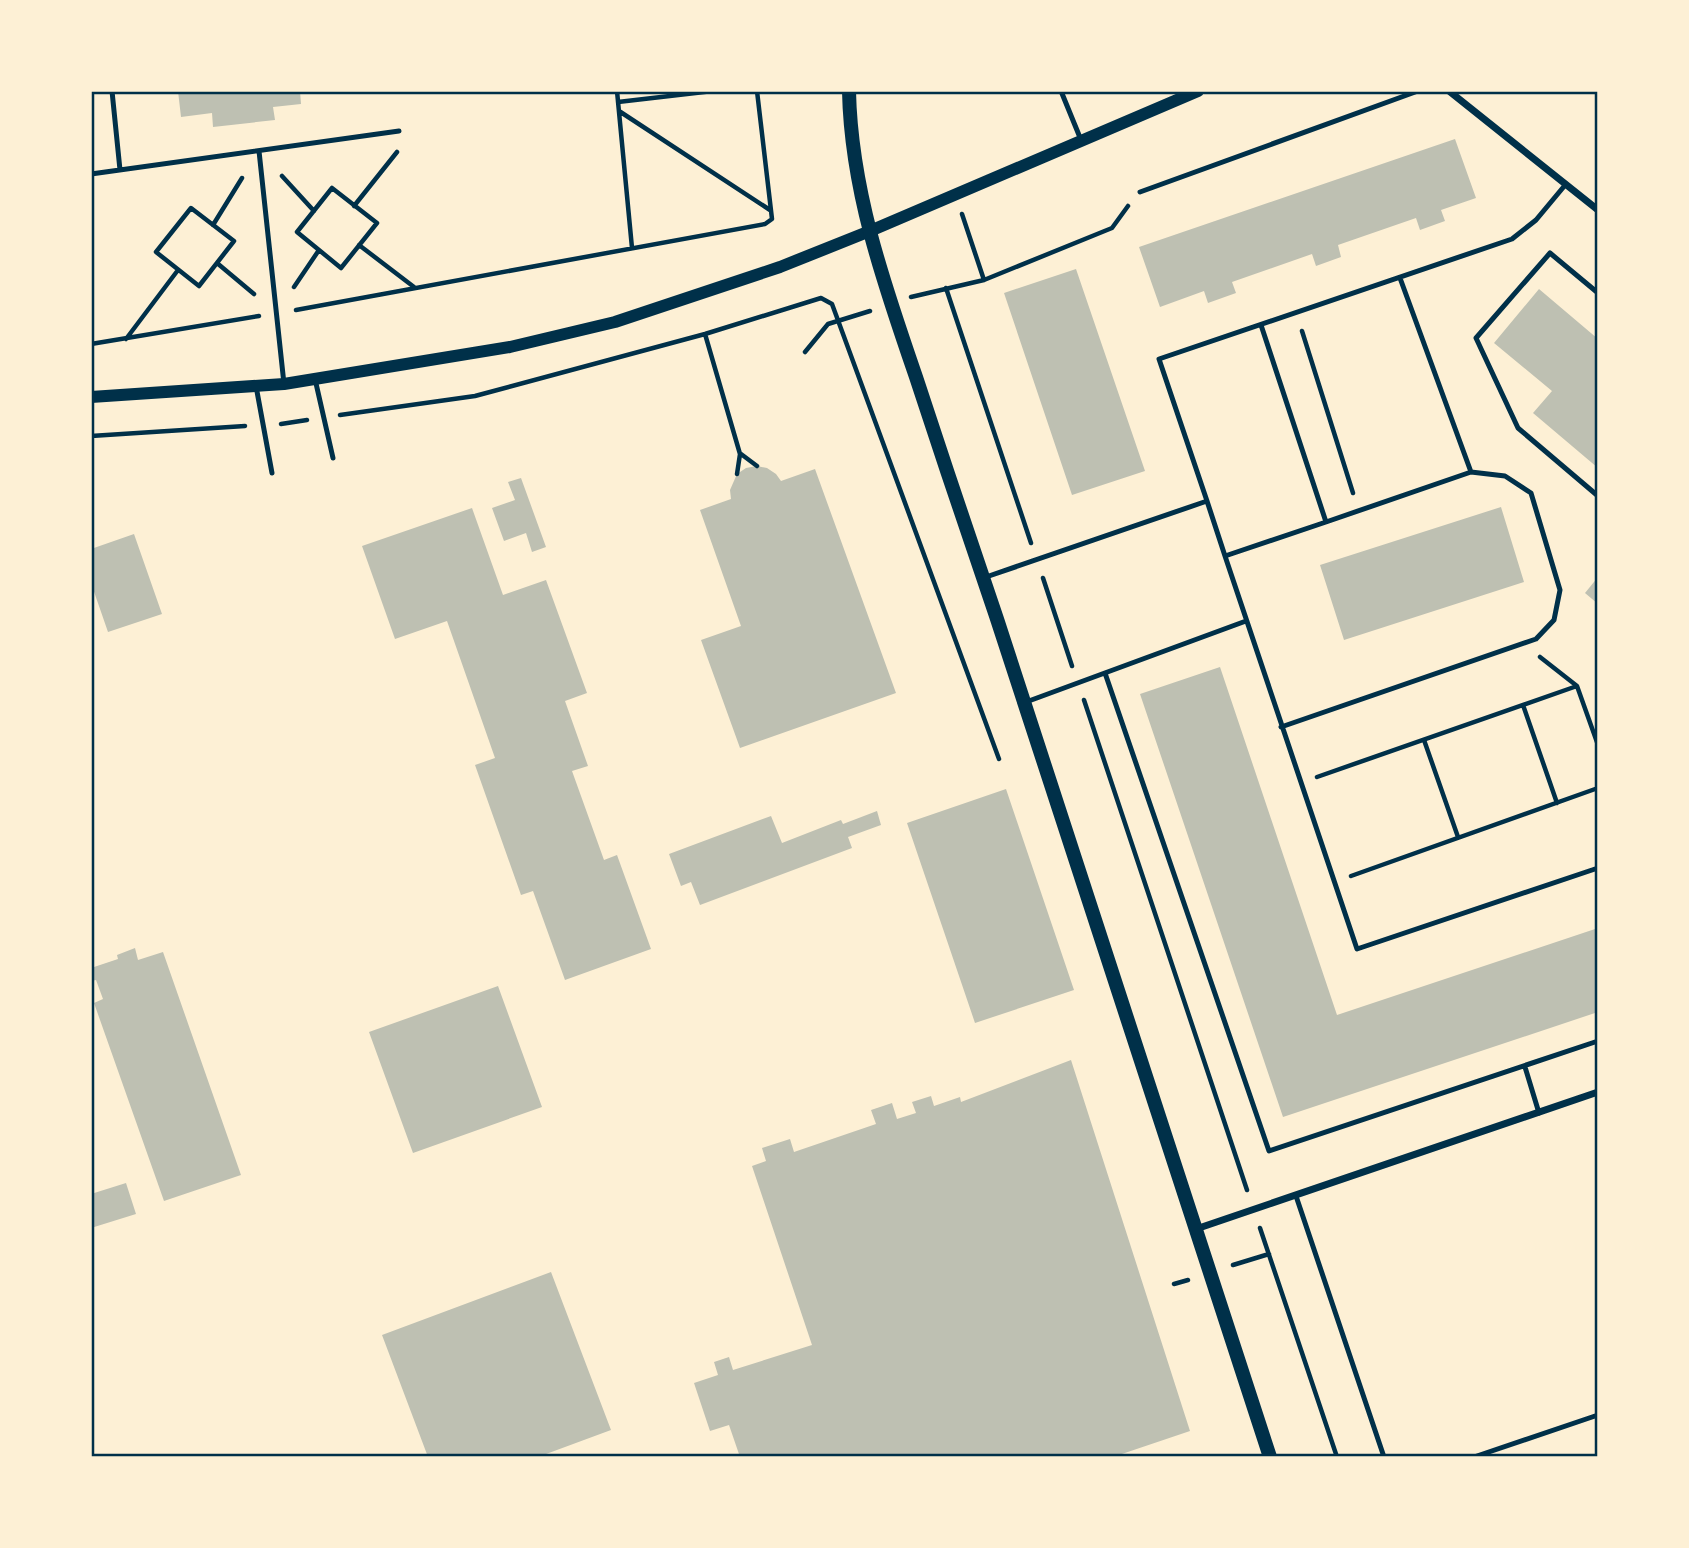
<svg xmlns="http://www.w3.org/2000/svg" width="1689" height="1548" font-family="'Nunito Sans',sans-serif">
	<rect width="100%" height="100%" fill="#fdf0d5"/>
	<!-- building -->
	<path fill="#bec0b2" d="M178,91H300L301,104L273,107L275,120L213,127L212,113L181,117Z
		M1455,139L1476,198L1441,210L1445,221L1420,230L1416,218L1338,245L1341,257L1316,266L1312,254L1232,282L1236,293L1208,303L1204,291L1160,307L1139,247Z
		M1076,269L1145,471L1072,495L1004,293Z
		M1539,289L1598,339V468L1533,413L1552,391L1494,343Z
		M757,466L767,468L776,474L781,481L815,469L896,693L740,748L701,640L741,626L700,510L731,499L730,490L737,474L746,468Z
		M521,478L546,547L532,552L526,533L504,541L492,508L515,500L508,482Z
		M1501,507L1524,582L1344,640L1320,565Z
		M472,508L503,595L546,580L587,693L565,701L588,766L572,771L604,860L617,855L651,949L565,980L533,891L521,895L475,765L495,758L447,621L395,639L362,546Z
		M134,534L162,614L108,632L91,583V549Z
		M1598,577V604L1585,593Z
		M1220,667L1337,1015L1598,928V1012L1283,1117L1140,694Z
		M1006,789L1074,990L975,1023L907,823Z
		M877,811L881,825L848,837L852,848L700,905L691,882L681,886L669,854L771,816L782,843L841,820L843,824Z
		M135,948L138,960L163,952L241,1175L164,1201L94,1003L103,999L96,980L91,981V968L118,959L117,955Z
		M498,986L542,1107L413,1153L369,1032Z
		M1071,1060L1190,1431L1113,1457H740L729,1425L710,1431L694,1383L718,1375L714,1362L729,1357L733,1370L812,1345L752,1166L766,1161L762,1148L790,1139L794,1152L876,1124L871,1110L892,1103L897,1119L916,1113L912,1102L931,1096L934,1106L960,1097L961,1102Z
		M126,1183L136,1214L91,1228V1194Z
		M551,1272L611,1430L538,1457H428L382,1335Z"/>
	<g fill="none" stroke-linecap="round" stroke-linejoin="round">
		<!-- path -->
		<path stroke="#003049" stroke-width="4.5" d="M617,91L632,248
			M618,102L713,91
			M619,111L770,210
			M282,176L314,211
			M332,188L377,223L341,268L297,232Z
			M354,206L397,152
			M191,208L234,241L199,286L156,252Z
			M962,214L984,280
			M213,225L242,178
			M359,245L414,287
			M217,263L254,294
			M294,287L319,250
			M946,288L1031,543
			M911,297L984,280L1112,228L1128,206
			M296,310L765,224L772,219L757,91
			M1302,331L1353,493
			M705,334L740,454L737,474
			M126,339L178,270
			M91,344L259,316
			M805,352L828,324L870,311
			M340,415L475,396L705,334L821,298L832,304L999,759
			M281,424L307,420
			M91,436L245,426
			M741,454L757,466
			M1043,578L1072,666
			M1540,657L1577,686L1598,745
			M1084,700L1247,1190
			M1523,705L1557,803
			M1424,740L1458,837
			M1317,777L1577,686
			M1351,876L1598,788
			M1260,1228L1337,1457
			M1233,1265L1269,1254
			M1174,1284L1188,1280"/>
		<!-- service -->
		<path stroke="#003049" stroke-width="5" d="M112,91L120,170
			M1061,91L1081,140
			M259,151L284,384
			M91,174L399,131
			M1140,192L1418,91
			M1400,278L1471,472
			M1598,293L1550,253L1476,338L1518,428L1598,496
			M1261,325L1326,522L1471,472L1505,476L1531,493L1560,590L1554,620L1536,639L1281,727
			M315,379L333,458
			M256,386L272,473
			M1207,501L1225,556
			M1326,522L1225,556L1357,949L1598,868
			M986,577L1207,501L1159,359L1512,239L1536,220L1566,184
			M1105,673L1269,1151L1598,1041
			M1026,702L1246,621
			M1525,1067L1539,1113
			M1296,1196L1384,1457
			M1474,1457L1598,1415"/>
		<!-- minor -->
		<path stroke="#003049" stroke-width="7" d="M1449,91L1598,210
			M1196,1229L1598,1092"/>
		<!-- tertiary -->
		<path stroke="#003049" stroke-width="12" d="M91,397L284,384L510,347L615,322L780,267L870,231L1198,91"/>
		<!-- secondary -->
		<path stroke="#003049" stroke-width="14" d="M849,91C851,190 884,284 916,377C942,457 969,536 996,616C1089,896 1179,1177 1270,1457"/>
	</g>
	<!-- border -->
	<rect width="1689" height="1548" fill="none" stroke="#fdf0d5" stroke-width="186"/>
	<rect x="93" y="93" width="1503" height="1362" fill="none" stroke="#003049" stroke-width="2.5"/>
</svg>
